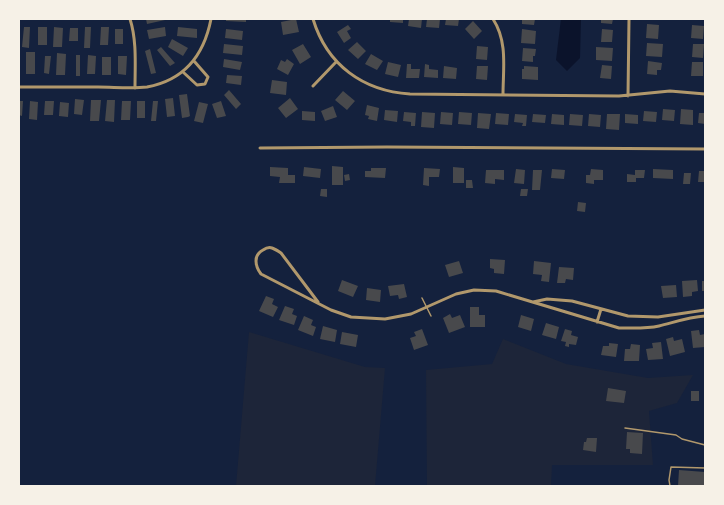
<svg xmlns="http://www.w3.org/2000/svg" width="724" height="505" font-family="'Archivo Narrow',sans-serif">
	<rect width="100%" height="100%" fill="#14213d"/>
	<!-- green -->
	<path fill="#1d2539" d="M249,332L365,367L385,368L375,486H236Z
		M503,339L566,364L648,378L693,375L677,403L649,411L653,465H552L551,486H427L426,370L492,364Z"/>
	<!-- water -->
	<path fill="#0b132b" d="M561,19H581L580,58L567,71L556,60Z"/>
	<!-- building -->
	<path fill="#48494c" d="M146,19H165V20L147,24Z
		M226,19H246V22L226,21Z
		M296,19L299,32L283,35L281,22Z
		M390,19H403V23L390,22Z
		M409,19H422L421,28L408,26Z
		M427,19H440L439,28L426,27Z
		M446,19H459L458,26L445,25Z
		M522,19H535L534,25L522,24Z
		M601,19H613L612,24L601,23Z
		M473,21L482,31L474,39L465,29Z
		M647,24L659,25L658,39L646,38Z
		M348,25L351,29L347,31L351,38L344,43L337,32Z
		M692,25L704,26L703,39L691,38Z
		M24,27H30L29,48L22,47Z
		M38,27H47V45H38Z
		M54,27L63,28L62,47H53Z
		M85,27H91L90,48H84Z
		M101,27H109L108,45H100Z
		M165,27L166,36L149,39L147,30Z
		M178,27L197,29V38L177,36Z
		M70,28H78V41H69Z
		M115,29H123V44H115Z
		M226,29L243,31L242,40L225,38Z
		M522,29L536,31L535,44L521,43Z
		M602,29L613,30L612,42H601Z
		M172,39L188,48L183,56L168,47Z
		M357,42L366,51L358,59L348,50Z
		M647,43L663,44L662,57L646,56Z
		M224,44L243,46L242,55L223,53Z
		M303,44L311,57L300,64L292,50Z
		M693,44H704L703,58L692,57Z
		M477,46L488,47L487,60L476,59Z
		M161,47L175,63L170,66L157,50Z
		M596,47L613,48L612,61L596,60Z
		M523,48L536,49L535,56H533V62L522,61Z
		M150,49L156,73L151,74L145,51Z
		M26,52H35V74H26Z
		M57,53L66,54L65,75H56Z
		M371,54L383,61L377,70L365,64Z
		M76,55H80V76H76Z
		M88,55L96,56L95,74H87Z
		M45,56H51L49,74L44,73Z
		M118,56H127L126,75L118,74Z
		M102,57H111V75H102Z
		M224,59L242,62L240,70L223,67Z
		M287,59L294,64L288,75L277,69L281,60L285,62Z
		M648,61L662,63L661,70H657V75L647,74Z
		M388,62L401,65L398,77L385,74Z
		M692,62H703V76H691Z
		M407,64H411V69H420L419,78H406Z
		M425,64L429,65V69L438,70V78L424,77Z
		M602,65L612,66L611,79L600,78Z
		M444,66L457,68L456,79L443,78Z
		M477,66H488L487,80L476,79Z
		M524,66L538,67V80L522,79V69H524Z
		M227,75L242,76L241,85L226,83Z
		M272,80L287,82L286,95L270,93Z
		M229,90L241,104L236,109L224,95Z
		M343,91L355,101L347,110L335,100Z
		M187,94L190,116L188,117L182,118L179,95Z
		M173,98L175,116L167,117L165,99Z
		M290,98L298,109L286,118L278,108Z
		M75,99L84,100L82,115L74,114Z
		M91,100H101L99,121H90Z
		M107,100H115L114,122L105,121Z
		M19,101H23L22,116L19,115Z
		M30,101L38,102L37,120L29,119Z
		M45,101H54L53,115H44Z
		M122,101H131L130,120H121Z
		M137,101H145V118H137Z
		M153,101H158L156,121H151Z
		M221,101L226,116L217,118L212,104Z
		M60,102L69,103L68,117L59,116Z
		M199,102L208,104L203,123L194,121Z
		M367,105L379,108L377,121L368,119L369,116L365,115Z
		M333,106L337,117L325,121L321,111Z
		M663,109L675,110L674,121L662,120Z
		M681,109L693,110V125L680,124Z
		M385,110L398,111L397,122L384,120Z
		M302,111L315,112V121L302,120Z
		M644,111L657,112L656,122L643,121Z
		M404,112L416,113L415,126H411V122L403,121Z
		M422,112L435,113L434,128L421,127Z
		M441,112L453,113L452,125L440,124Z
		M459,112L472,113L471,125L458,124Z
		M478,113L491,114L489,129L477,128Z
		M496,113L509,114L508,125L495,124Z
		M699,113H705V124L698,123Z
		M515,114L527,115L526,126H522L523,123L514,122Z
		M533,114L546,115L545,123L532,122Z
		M552,114L564,115V125L551,124Z
		M570,114L583,115L582,126L569,125Z
		M589,114L601,115L600,127L588,126Z
		M607,114H620L619,130L606,129Z
		M625,114L638,115V124L625,123Z
		M332,166L343,167V185H332Z
		M270,167L288,168V175H295V183H279L280,177L270,176Z
		M304,167L321,169L320,178L303,176Z
		M453,167L464,168V183H453Z
		M371,168H386L385,178L365,177V171H371Z
		M424,168L440,169L439,177H429V186L423,185Z
		M516,169L525,170L524,184L514,183Z
		M552,169L565,170L564,179L551,178Z
		M591,169L603,170V180H594V184L586,183V175H590Z
		M653,169L673,170V179L653,178Z
		M486,170H504V180L495,179V184L485,183Z
		M533,170H542L540,190H532Z
		M635,170H645L644,178H636V182H627V174L635,175Z
		M699,171H705V182H698Z
		M684,173H691L690,184H683Z
		M349,174L350,180L345,181L344,175Z
		M466,180H472L473,188H466Z
		M321,189H327V197L320,196Z
		M521,189H528L527,196H520Z
		M578,202L586,203L585,212L577,211Z
		M490,259L505,260L504,274L494,273V269L490,268Z
		M459,261L463,273L449,277L445,265Z
		M534,261L551,263L549,282L541,281L542,275L533,274Z
		M559,267L574,268L573,280L566,279L565,283H557Z
		M342,280L358,286L353,297L338,291Z
		M697,280L698,291L692,292V296L683,297L682,281Z
		M702,281H705V291H702Z
		M404,284L407,297L399,299L398,295L390,296L388,286Z
		M676,285L677,297L663,298L661,286Z
		M367,288L381,290L380,302L366,300Z
		M266,296L274,299L272,304L278,307L273,317L259,311Z
		M285,306L294,309L292,314L297,316L294,325L279,320Z
		M470,307H479V315H485V327H470Z
		M450,314L452,318L460,315L465,327L449,333L443,318Z
		M521,315L534,319L531,331L518,327Z
		M304,316L313,320L311,325L316,327L313,336L298,330Z
		M546,323L559,327L556,339L542,335Z
		M323,326L337,330L335,342L320,339Z
		M422,329L428,345L414,350L410,338L416,336L414,332Z
		M565,329L572,331L571,335L578,337L576,345L569,344V347L565,346L566,342L561,341Z
		M699,330L700,335L705,334V347L693,348L691,331Z
		M342,332L358,335L356,347L340,344Z
		M673,337L674,341L682,339L685,352L670,356L666,339Z
		M661,342L663,359L648,360L646,349L653,348L652,343Z
		M609,343L618,344L616,357L601,355L603,346H609Z
		M631,344L640,345L639,361H624L625,349H630Z
		M608,388L626,391L624,403L606,401Z
		M691,391H699V401H691Z
		M627,432L643,433L642,454L630,453V449H626Z
		M587,438H597L596,452L583,450L584,442H586Z
		M679,470L705,472V486H678Z"/>
	<g fill="none" stroke-linecap="round" stroke-linejoin="round">
		<!-- service -->
		<path stroke="#b1986c" stroke-width="1.5" d="M422,298L431,316
			M625,428L676,435L682,439L705,445
			M670,486L669,480L671,467L705,468"/>
		<!-- minor -->
		<path stroke="#b1986c" stroke-width="3" d="M130,19C137,41 135,65 135,88
			M313,19C327,65 363,91 410,94L619,96L670,91L705,94
			M493,19C508,42 503,69 503,95
			M183,72L197,85L205,84L208,77L194,61
			M313,86L336,62
			M19,87C45,87 72,87 98,87C114,87 131,89 147,87C185,80 204,55 211,19
			M628,96L629,19
			M260,148L387,147L705,149
			M318,302L281,253C278,251 275,249 272,248C269,247 266,248 263,250C253,255 255,266 261,274L331,310L351,317L385,319L411,314L456,294L474,290L496,291L619,328C632,328 646,329 659,326C675,322 689,317 705,316
			M533,302L547,299L572,301L628,316L658,317L705,310
			M597,322L601,309"/>
	</g>
	<!-- border -->
	<rect width="724" height="505" fill="none" stroke="#f6f1e7" stroke-width="40"/>
</svg>
